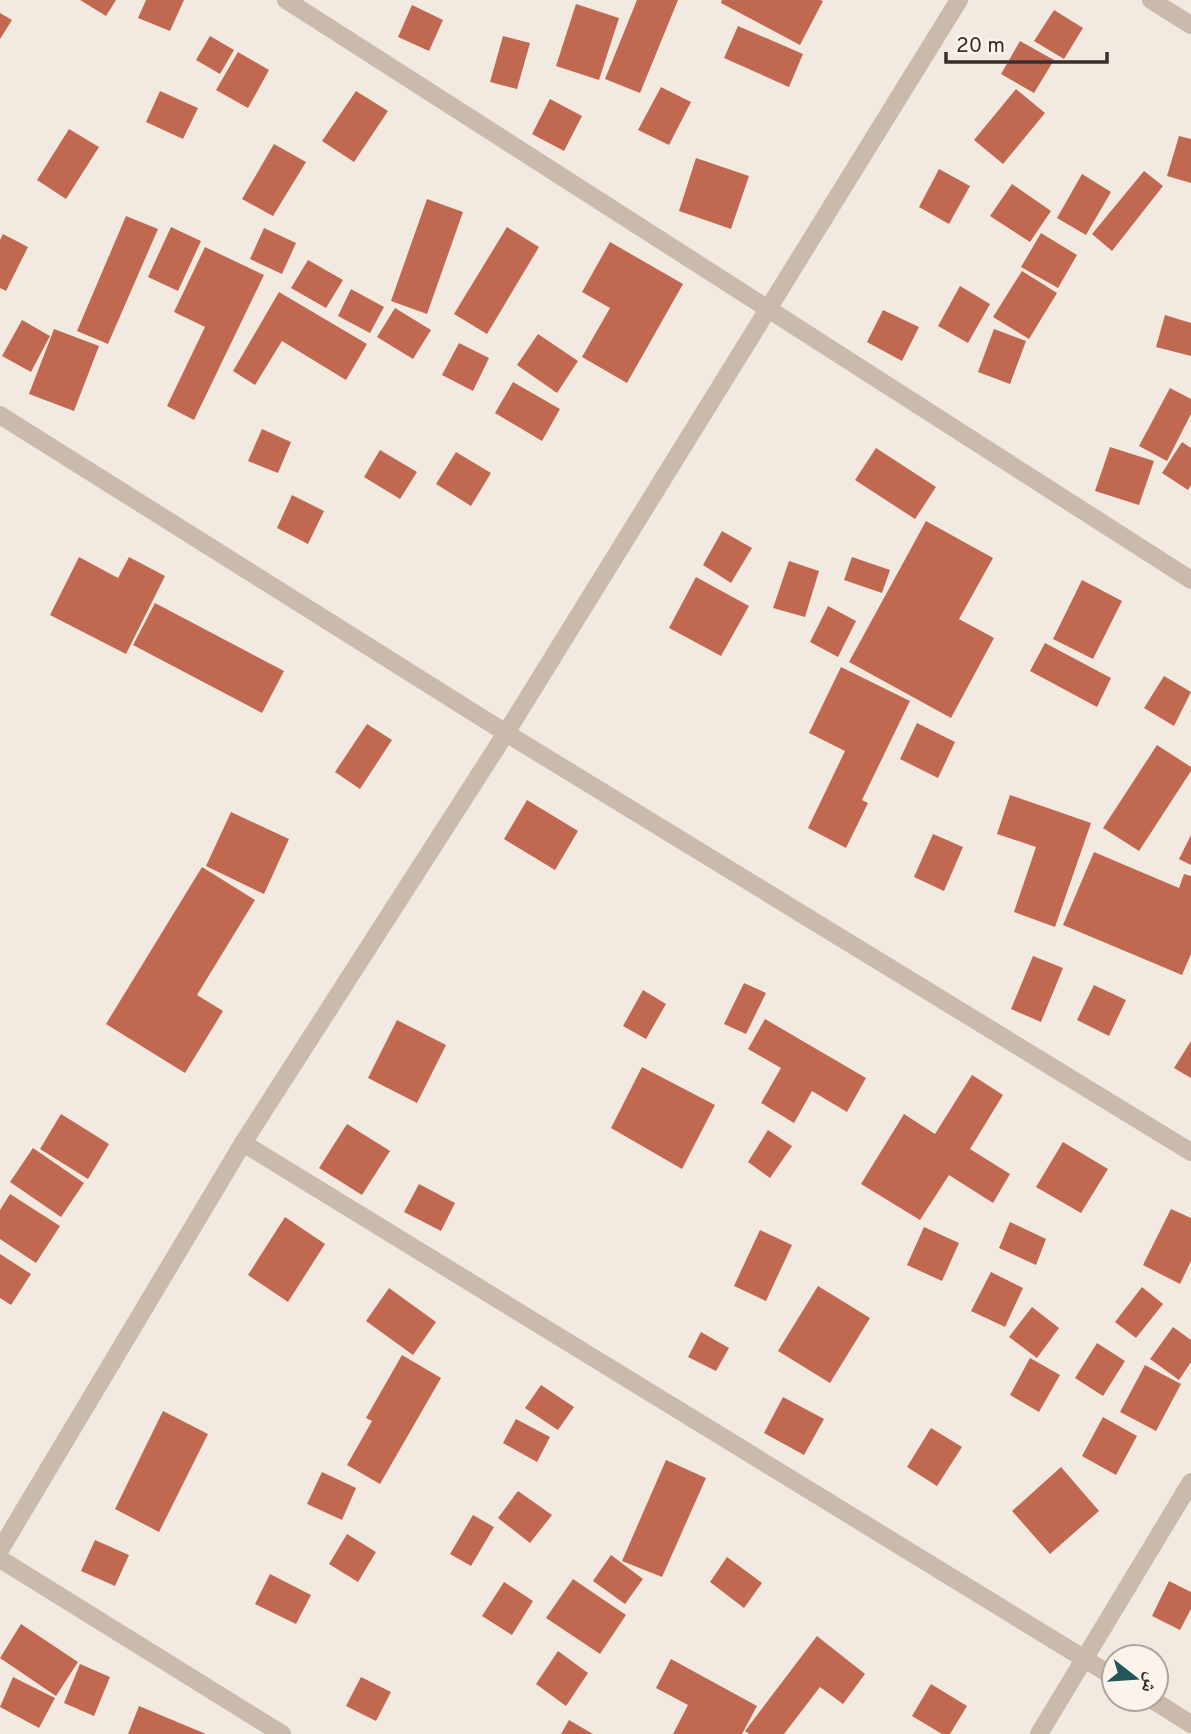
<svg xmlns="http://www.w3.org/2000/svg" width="1191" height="1734" font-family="Overpass,'Noto Naskh Arabic',sans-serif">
	<rect width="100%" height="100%" fill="#f2eae0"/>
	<!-- building -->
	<path fill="#c16950" d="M80,0H116L106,16Z
		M146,0H184L170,31L138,18Z
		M637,0H678L640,93L605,79Z
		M722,0H820L823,1L800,45L721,3Z
		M576,4L619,18L599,80L556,66Z
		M412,5L443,20L429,51L398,37Z
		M1054,10L1083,28L1064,59L1034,41Z
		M0,13L12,20L0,39Z
		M738,26L803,54L789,87L724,58Z
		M210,36L234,50L220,74L196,60Z
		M503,36L530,43L517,89L490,82Z
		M1020,41L1054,60L1034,93L1001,74Z
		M238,52L269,70L248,108L216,90Z
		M661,87L691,102L669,145L638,130Z
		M1016,89L1045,113L1003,164L974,140Z
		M160,91L198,108L183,139L146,122Z
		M356,91L388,111L354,162L322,141Z
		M550,99L582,116L564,151L532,134Z
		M69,129L99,147L66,199L37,180Z
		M1179,136L1191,139V183L1167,176Z
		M274,144L306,162L273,216L242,199Z
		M696,158L749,176L731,229L679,211Z
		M939,169L970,186L949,224L919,207Z
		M1144,171L1163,186L1112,251L1092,234Z
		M1082,174L1111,192L1086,235L1057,218Z
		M1012,184L1051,211L1030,242L990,216Z
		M427,199L463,212L427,314L391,301Z
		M126,216L158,229L108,344L77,331Z
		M171,227L201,241L178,291L148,277Z
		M507,227L539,247L487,334L454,314Z
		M264,228L296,243L282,274L250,259Z
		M1041,233L1077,255L1058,288L1021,267Z
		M3,234L28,247L6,291L0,288V240Z
		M610,242L683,284L627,383L582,357L610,308L582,292Z
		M205,247L264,275L194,420L167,406L205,327L174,312Z
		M308,260L343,280L326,308L291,288Z
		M1022,271L1057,293L1029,339L993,317Z
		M960,286L990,304L968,343L938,326Z
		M351,289L384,307L370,333L338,316Z
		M279,292L367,344L346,380L282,341L255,385L233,371Z
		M395,308L431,330L413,359L377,337Z
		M883,310L919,327L902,361L867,342Z
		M1165,315L1191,323V356L1156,347Z
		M22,320L50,336L31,372L2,356Z
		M54,329L99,346L74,411L29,394Z
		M994,329L1026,341L1010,384L978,372Z
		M538,334L578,361L557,393L517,365Z
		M459,343L489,358L473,391L442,375Z
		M513,382L560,409L542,441L495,413Z
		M1170,388L1191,399V414L1167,461L1139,446Z
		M262,429L291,442L278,473L248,461Z
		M1182,442L1191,448V485L1188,490L1162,473Z
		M1110,447L1154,461L1139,505L1095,491Z
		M876,448L936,487L915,519L855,480Z
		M380,450L417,472L400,499L364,477Z
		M456,452L491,473L471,506L436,484Z
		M292,495L324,511L308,544L277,528Z
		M926,521L993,558L959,619L994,638L951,718L849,662Z
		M722,531L752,548L731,583L703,565Z
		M79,557L118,578L129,557L165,576L126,654L50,615Z
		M852,557L890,570L882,593L844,580Z
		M789,561L819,571L805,617L773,608Z
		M696,577L749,606L721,656L669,628Z
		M1082,580L1122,601L1093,659L1053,639Z
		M155,603L284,671L262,713L133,645Z
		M828,606L856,621L838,657L810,642Z
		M1045,643L1111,678L1097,707L1030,671Z
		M841,667L910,701L862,800L868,803L846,848L808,828L845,751L809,733Z
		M1164,676L1191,692L1174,726L1144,708Z
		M917,723L955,742L938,778L900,759Z
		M367,724L392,740L360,789L335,772Z
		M1157,745L1191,767V771L1139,851L1103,828Z
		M1010,795L1091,823L1055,927L1014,912L1036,847L997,834Z
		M527,800L578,831L555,870L504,839Z
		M231,812L289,839L264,894L206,866Z
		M933,834L963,847L944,891L914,877Z
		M1191,835V865L1179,859Z
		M1094,852L1179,888L1184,874L1191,876V954L1182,975L1063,925Z
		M202,867L255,900L197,995L223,1011L185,1073L106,1024Z
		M1033,956L1063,968L1041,1022L1011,1009Z
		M744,983L766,993L746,1034L724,1024Z
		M1094,985L1126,1000L1109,1036L1077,1020Z
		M643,990L666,1004L646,1039L623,1026Z
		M765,1019L866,1078L847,1112L812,1091L794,1123L761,1103L781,1068L748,1049Z
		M397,1020L446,1045L417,1103L368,1078Z
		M1191,1041V1078L1174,1068Z
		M642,1067L715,1105L682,1169L611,1128Z
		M972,1075L1003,1095L970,1149L1010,1174L993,1203L949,1175L920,1220L861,1184L904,1114L935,1134Z
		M61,1114L109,1144L88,1179L40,1149Z
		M347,1124L390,1151L362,1195L319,1168Z
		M768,1130L792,1146L770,1178L748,1162Z
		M1063,1142L1108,1169L1081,1213L1036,1187Z
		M33,1148L84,1183L61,1217L10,1182Z
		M419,1184L455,1203L441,1231L404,1212Z
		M10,1194L60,1226L36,1263L0,1239V1210Z
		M1171,1209L1191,1218V1261L1180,1284L1143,1265Z
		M285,1217L325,1244L288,1302L248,1275Z
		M1010,1222L1046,1239L1036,1265L999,1248Z
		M924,1227L959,1243L942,1281L907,1265Z
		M760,1230L792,1245L766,1301L734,1286Z
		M0,1254L31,1274L11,1305L0,1298Z
		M991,1272L1023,1288L1005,1327L971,1311Z
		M818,1286L870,1318L830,1383L778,1351Z
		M1142,1287L1163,1304L1136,1338L1115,1322Z
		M389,1288L436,1322L413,1355L366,1321Z
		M1032,1307L1059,1328L1037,1358L1009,1337Z
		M1173,1327L1191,1340V1362L1179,1380L1150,1359Z
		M701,1332L729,1348L716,1371L688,1357Z
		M1097,1343L1125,1361L1103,1396L1075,1378Z
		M402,1355L441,1378L380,1484L347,1465L372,1421L366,1418Z
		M1030,1358L1060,1375L1039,1412L1010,1395Z
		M1145,1365L1181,1384L1156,1431L1120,1412Z
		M541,1385L574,1407L558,1430L525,1408Z
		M783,1397L824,1419L804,1455L764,1433Z
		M163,1411L208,1434L159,1532L115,1509Z
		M1103,1417L1137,1436L1116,1475L1082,1456Z
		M516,1419L550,1437L537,1462L503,1443Z
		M931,1428L962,1447L937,1486L907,1467Z
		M666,1460L706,1478L662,1577L622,1561Z
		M1061,1467L1099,1511L1050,1554L1012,1511Z
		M322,1472L356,1488L342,1520L307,1504Z
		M518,1491L552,1515L530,1543L498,1518Z
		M473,1515L494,1527L471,1566L450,1554Z
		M347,1534L376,1552L358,1582L329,1564Z
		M95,1540L129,1555L115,1586L81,1571Z
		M611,1555L643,1579L625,1604L593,1581Z
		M727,1557L762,1583L744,1608L710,1582Z
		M270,1574L311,1595L296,1624L255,1604Z
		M573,1579L626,1615L600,1654L546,1618Z
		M1169,1581L1191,1592V1609L1180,1630L1152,1616Z
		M504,1582L533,1601L512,1635L482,1616Z
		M21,1624L78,1662L56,1696L0,1658Z
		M817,1636L865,1674L843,1704L820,1687L784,1734H749L745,1731Z
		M558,1651L588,1673L566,1706L536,1684Z
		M671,1659L757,1706L742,1734H673L688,1705L656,1688Z
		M80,1664L110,1677L94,1716L64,1703Z
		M13,1677L55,1698L39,1728L0,1707Z
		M361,1677L391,1692L376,1721L346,1706Z
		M931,1684L967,1706L950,1734H942L912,1716Z
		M139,1706L206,1734H128Z
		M569,1720L593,1734H561Z"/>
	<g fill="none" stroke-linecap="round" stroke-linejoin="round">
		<!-- minor -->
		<path stroke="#cabaac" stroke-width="18" d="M286,0L1191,580
			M1151,0L1191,25
			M0,415L506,733L1191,1152
			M243,1143L1114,1677
			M0,1559L282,1734
			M1151,1699L1191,1724
			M1039,1734L1191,1482"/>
		<!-- tertiary -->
		<path stroke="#cabaac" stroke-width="18" d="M0,1550L243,1143L506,733L959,0"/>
	</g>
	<!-- north arrow -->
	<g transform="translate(1135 1678) rotate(107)"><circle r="33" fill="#faf4ed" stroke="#ada59f" stroke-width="2"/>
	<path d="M0-5L12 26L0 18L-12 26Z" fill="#225659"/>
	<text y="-10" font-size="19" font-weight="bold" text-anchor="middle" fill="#392f2b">ش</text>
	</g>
	<!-- scale -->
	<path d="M946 52v10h161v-10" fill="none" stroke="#392f2b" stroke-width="3.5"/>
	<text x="956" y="52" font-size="21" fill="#392f2b" stroke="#faf4ed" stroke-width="5" paint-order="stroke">20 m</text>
</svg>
